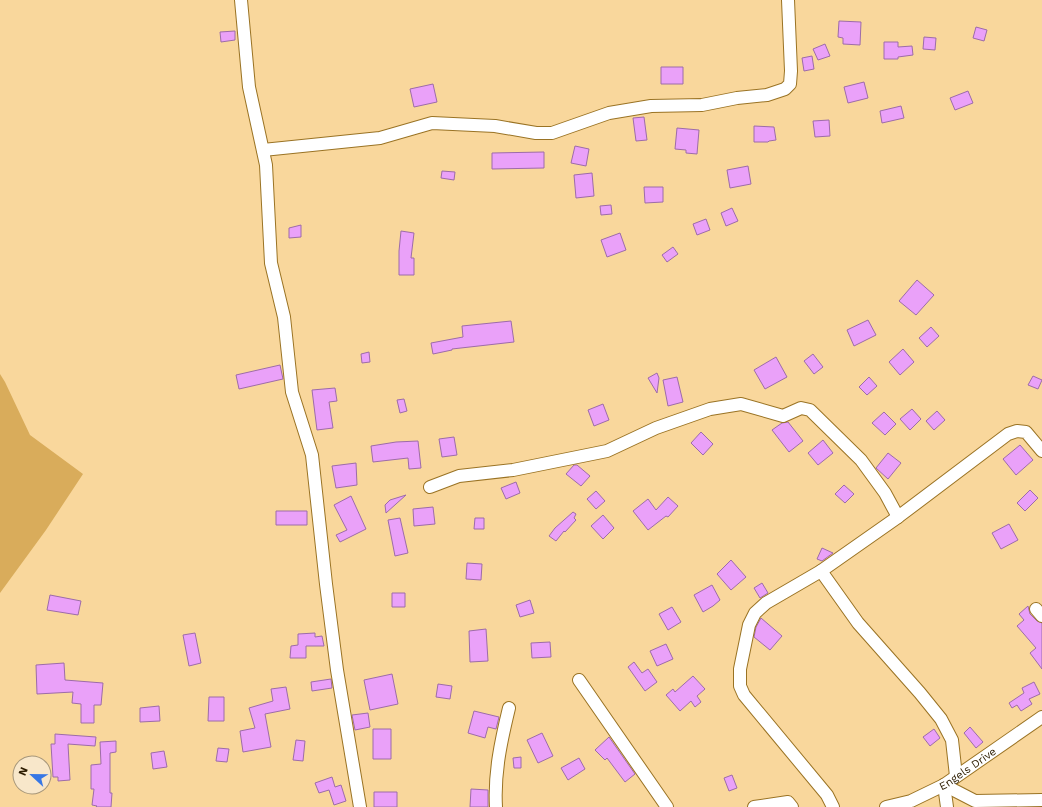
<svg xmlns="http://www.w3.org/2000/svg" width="1042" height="807" font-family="'Work Sans',sans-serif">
	<rect width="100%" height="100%" fill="#f9d79c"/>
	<!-- green -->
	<path fill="#d9ac5b" d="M0,374L5,382L30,435L83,474L46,530L0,593Z"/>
	<!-- building -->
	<path fill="#eaa1f9" stroke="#9d6ca8" d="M839,21L861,22L860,45L843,44V38L838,37Z
		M976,27L987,30L984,41L973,38Z
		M235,31V40L221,42L220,32Z
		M924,37L936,38L935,50L923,49Z
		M884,42H898V47L912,46L913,55L898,57V59H884Z
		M825,44L830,56L818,60L813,49Z
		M812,56L814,69L804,71L802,58Z
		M661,67H683V84H661Z
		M864,82L868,98L848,103L844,87Z
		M433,84L437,102L414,107L410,89Z
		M968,91L973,103L955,110L950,98Z
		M901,106L904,118L882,123L880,111Z
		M644,117L647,140L636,141L633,118Z
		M829,120L830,136L815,137L813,121Z
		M754,126L774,127L776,140L769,141L768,142H754Z
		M677,128L699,130L697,154L686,153V150L675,149Z
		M575,146L589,149L586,166L571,163Z
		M544,152V168L492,169V153Z
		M748,166L751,184L730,188L727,170Z
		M442,171L455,172L454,180L441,178Z
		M592,173L594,196L576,198L574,175Z
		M644,187H663V202L645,203Z
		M611,205L612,214L601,215L600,206Z
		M732,208L738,221L726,226L721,213Z
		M706,219L710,230L697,235L693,224Z
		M301,225V237L289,238V228Z
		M401,231L414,233L411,258H414V275H399V251Z
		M620,233L626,250L607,257L601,240Z
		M673,247L678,254L667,262L662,255Z
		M917,280L934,295L916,315L899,301Z
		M868,320L876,335L854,346L847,330Z
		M511,321L514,342L452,349V350L433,354L431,343L463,337L462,326Z
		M931,327L939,336L927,347L919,338Z
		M903,349L914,362L900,375L889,362Z
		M369,352L370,362L362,363L361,354Z
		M813,354L823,367L814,374L804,361Z
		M776,357L787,377L765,389L754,370Z
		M280,365L283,379L239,389L236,375Z
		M657,373L659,378L657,393L648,378Z
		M1033,376L1042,380L1038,389L1028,385Z
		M677,377L683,402L668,406L663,380Z
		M869,377L877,386L867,395L859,387Z
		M335,388L337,401L329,402L333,428L317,430L312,390Z
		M404,399L407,411L400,413L397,400Z
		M603,404L609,420L594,426L588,410Z
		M912,409L921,419L910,430L900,419Z
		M937,411L945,420L934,430L926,421Z
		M884,412L896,424L885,435L872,423Z
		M788,422L803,441L789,452L772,430L782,423Z
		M701,432L713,444L703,455L691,443Z
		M454,437L457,455L442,457L439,439Z
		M823,440L833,453L818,465L808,453Z
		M418,441L421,468L409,469L408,458L373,462L371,446L396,442Z
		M1020,445L1033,460L1016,475L1003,459Z
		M888,453L901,463L888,479L876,468Z
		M356,463L357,485L336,488L332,466Z
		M574,465H577L590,476L581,486L566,474Z
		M516,482L520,493L506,499L501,488Z
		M844,485L854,494L845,503L835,494Z
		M1030,490L1038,498L1025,511L1017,503Z
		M596,491L605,501L596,509L587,499Z
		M406,495L386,513L385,505L390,500Z
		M351,496L366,529L340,542L336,535L347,530L334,505Z
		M668,497L678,506L668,517L666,516L648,530L633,511L648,499L656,510Z
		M433,507L435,524L414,526L413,509Z
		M276,511H307V525H276Z
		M573,512L576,514L574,518L576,520L565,532L564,531L556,541L549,536L555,528Z
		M603,515L614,528L603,539L591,526Z
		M400,518L408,553L395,556L388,520Z
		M475,518H484V529H474Z
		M1009,524L1018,540L1001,549L992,533Z
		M822,548L833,553L822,561L817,559Z
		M731,560L746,577L731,590L717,574Z
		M467,563L482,564L481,580L466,579Z
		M762,583L768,593L760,598L754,588Z
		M712,585L720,600L713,606L703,612L694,595Z
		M392,593H405V607H392Z
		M50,595L81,601L78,615L47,610Z
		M530,600L534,613L520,617L516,605Z
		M1028,606L1030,614L1037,621L1042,623V669L1030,653L1036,648L1017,626L1024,620L1019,614Z
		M672,607L681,622L668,630L659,614Z
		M761,618L782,636L770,650L754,637L756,627Z
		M486,629L488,661L470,662L469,631Z
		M195,633L201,663L189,666L183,635Z
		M315,633V637L322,636L324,646H306V658H290L291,646L298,645V634Z
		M550,642L551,657L532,658L531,643Z
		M666,644L673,659L657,666L650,651Z
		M634,662L642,673L648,669L657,682L645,691L628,667Z
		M64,663L65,680L103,683L101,705H94V723H81V704L72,703L73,692L37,694L36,665Z
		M392,674L398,704L370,710L364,680Z
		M693,676L705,689L697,696L701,702L695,707L691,701L680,711L666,695L673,689L675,692Z
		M331,679L332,688L312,691L311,682Z
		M1034,682L1040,694L1029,699L1032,704L1021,711L1017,705L1012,708L1009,703L1024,693L1022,688Z
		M438,684L452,686L450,699L436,697Z
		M286,687L290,709L265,714L271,747L243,752L240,731L255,728L249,708L273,701L271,689Z
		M209,697H224V721H208Z
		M159,706L160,721L140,722V708Z
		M474,711L499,717L496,729L488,727L485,738L468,733Z
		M368,713L370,727L355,730L352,715Z
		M970,727L983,742L976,748L964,733Z
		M373,729H391V759H373Z
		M934,729L940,738L930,746L923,737Z
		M542,733L553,756L538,763L527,740Z
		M55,734L96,737L95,746L68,744L70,780L58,781V777H53L51,744H55Z
		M609,737L635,774L625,782L607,758L605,760L595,750Z
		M296,740L305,741L303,761L293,760Z
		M116,741V752L110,753V793H112L111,807H96L97,806L92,805L94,789H91V765L101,764L100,742Z
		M218,748L229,749L227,762L216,761Z
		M164,751L167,767L153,769L151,753Z
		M521,757V768H514L513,758Z
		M579,758L585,769L568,780L561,768Z
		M732,775L737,788L729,791L724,778Z
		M332,777L335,787L341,785L346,801L334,805L329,790L319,793L315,783Z
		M471,789L488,790V807H470Z
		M374,792H397V807H374Z"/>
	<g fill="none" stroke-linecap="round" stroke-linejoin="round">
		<defs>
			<g id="minor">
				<path d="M241,0L249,87L266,165L271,263L284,317L292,392L312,455L326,584L337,670L360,807"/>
				<path d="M263,150L380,138L432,123L495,126L536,133H552L609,113L651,106L702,105L737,98L767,95L785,89L790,84L791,71L788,0"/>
				<path d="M430,487L459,476L513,470L607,451L656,428L710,409L741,404L783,416L801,408L810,410L861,460L885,493L898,517"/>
				<path d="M821,571L858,623L920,693L941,719L952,740L956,776"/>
				<path d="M1036,609L1042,616"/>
				<path d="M579,680L667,807"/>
				<path d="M944,785L975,801L1042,800"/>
				<path d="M944,785L947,807"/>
				<path d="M496,807C494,773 501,741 509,708"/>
				<path d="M754,807L788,802L792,807"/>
				<path d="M833,807L827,795L744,695L740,686V669L749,625L755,613L766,603L821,571L898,517L1008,434L1017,431L1026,432L1042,451"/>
				<path id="s1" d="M886,807L911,801L944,785L1042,717"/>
			</g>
		</defs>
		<!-- minor casing -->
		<use href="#minor" stroke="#9a7324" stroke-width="14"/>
		<!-- minor -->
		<use href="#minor" stroke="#fff" stroke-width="12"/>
	</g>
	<g text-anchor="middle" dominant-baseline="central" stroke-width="4" stroke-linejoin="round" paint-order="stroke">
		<!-- street labels -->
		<g font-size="11" fill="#2c1c00" stroke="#f8e7ca">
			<text stroke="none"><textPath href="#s1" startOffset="91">Engels Drive</textPath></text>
		</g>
	</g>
	<!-- north arrow -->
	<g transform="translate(32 775) rotate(292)"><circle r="19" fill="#f8e7ca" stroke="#a69679"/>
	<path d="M0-3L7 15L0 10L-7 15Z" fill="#3777e5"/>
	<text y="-6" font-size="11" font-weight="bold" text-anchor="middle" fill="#2c1c00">N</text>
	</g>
</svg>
